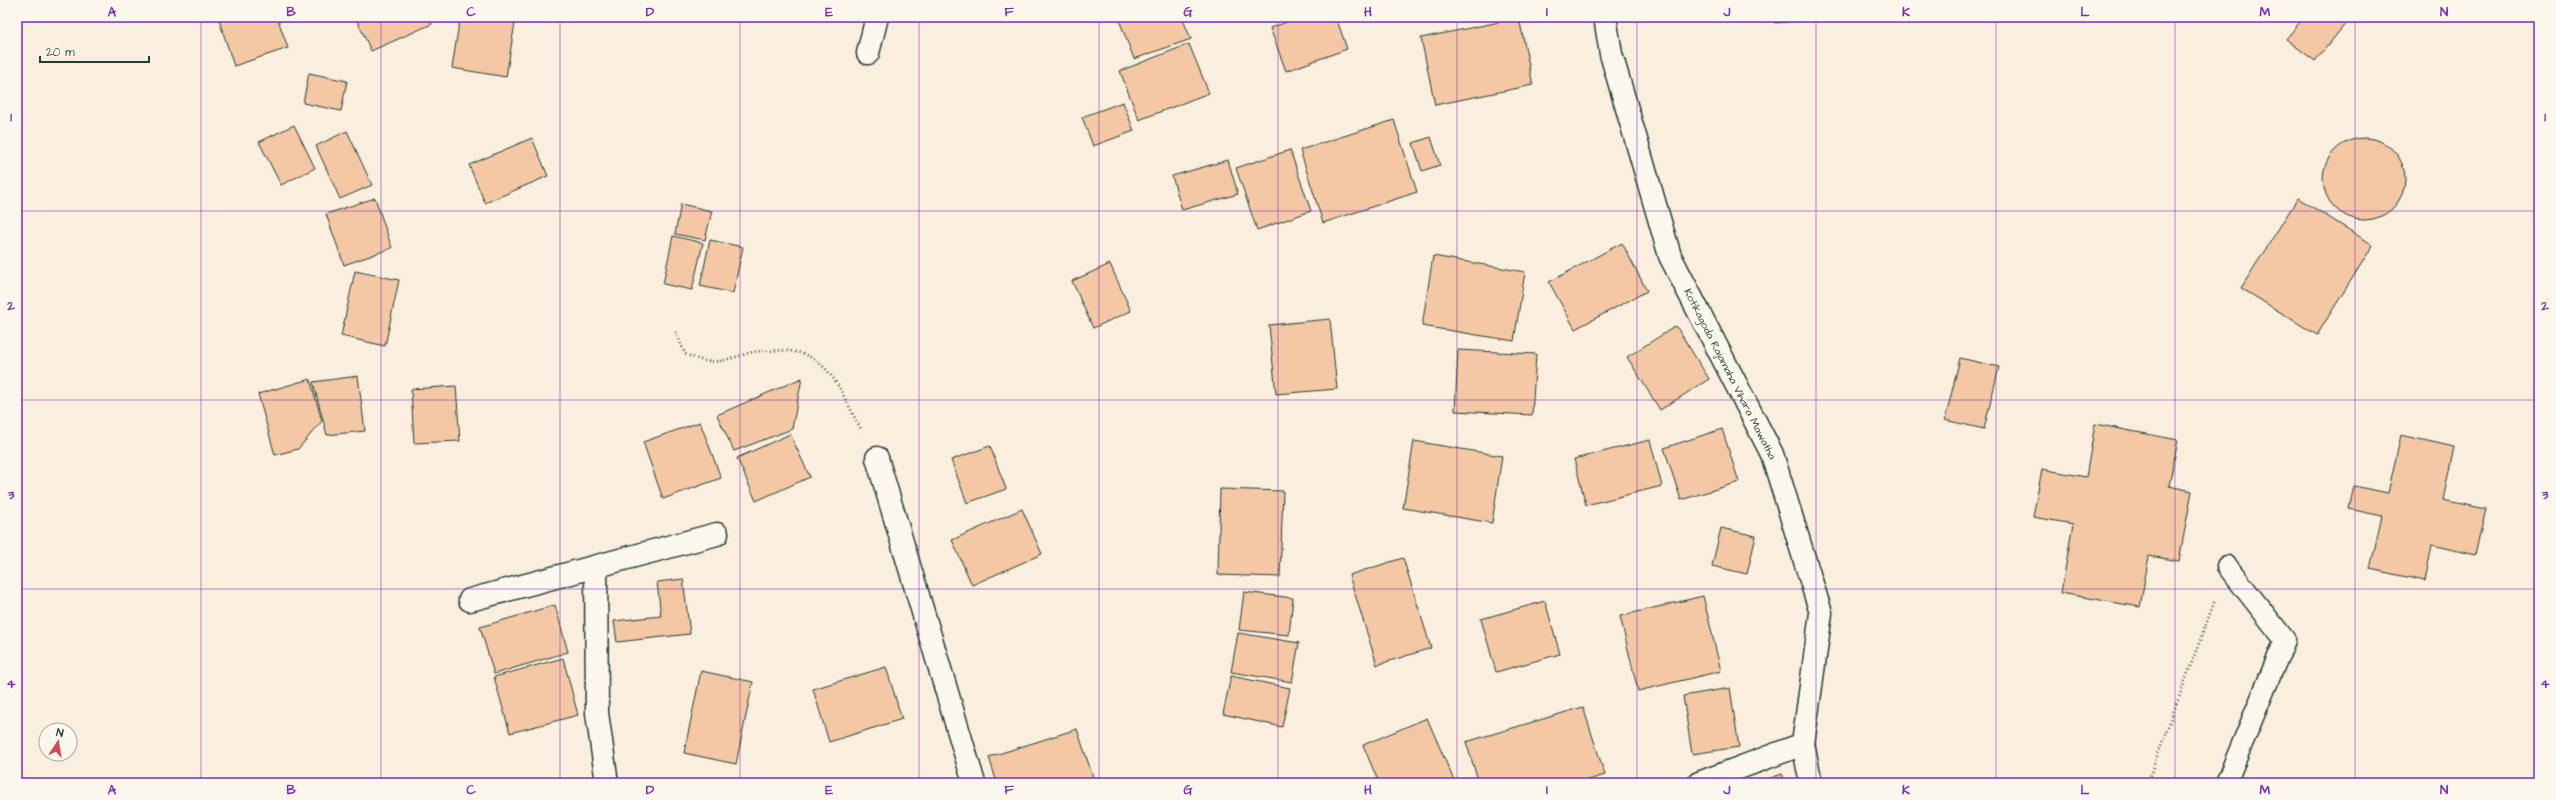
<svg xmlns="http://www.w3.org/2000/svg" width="2556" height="800" font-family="'Architects Daughter',sans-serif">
	<rect width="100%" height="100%" fill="#faeede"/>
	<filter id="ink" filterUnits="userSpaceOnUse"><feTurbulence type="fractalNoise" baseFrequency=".025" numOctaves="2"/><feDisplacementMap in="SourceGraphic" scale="8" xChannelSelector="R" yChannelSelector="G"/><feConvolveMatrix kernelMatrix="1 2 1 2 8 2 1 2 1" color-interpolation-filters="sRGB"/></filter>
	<g filter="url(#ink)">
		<!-- building -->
		<path fill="#f4c8a4" stroke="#1f3d34" d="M218,17H277L288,48L234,66Z
			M359,17H429L432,24L371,51L356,18Z
			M460,17H516L506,77L452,68Z
			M1118,17H1182L1191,39L1134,59Z
			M1301,17H1336L1347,49L1286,71L1270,28Z
			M1774,17H1833V18L1775,23Z
			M2304,17H2351L2315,61L2286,39Z
			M1519,18L1533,85L1435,105L1421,38Z
			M1189,44L1209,93L1139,120L1120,71Z
			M309,73L347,81L341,111L303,103Z
			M1123,102L1134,131L1093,146L1082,117Z
			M1394,120L1417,192L1323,223L1300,150Z
			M294,125L315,168L281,185L259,142Z
			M347,131L372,185L340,199L316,146Z
			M1431,137L1440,165L1422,171L1413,143Z
			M2323 179a41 41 0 1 1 82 0a41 41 0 1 1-82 0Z
			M532,138L548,176L485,203L469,165Z
			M1290,150L1311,211L1257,230L1236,168Z
			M1228,160L1238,194L1182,210L1172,176Z
			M375,198L392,248L344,265L326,214Z
			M2298,198L2373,245L2317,335L2241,288Z
			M681,204L712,211L705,240L675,234Z
			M673,236L703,243L692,290L663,284Z
			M710,240L743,247L733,293L700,286Z
			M1622,243L1647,291L1575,329L1549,282Z
			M1433,256L1525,272L1514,341L1422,326Z
			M1110,264L1131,311L1093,328L1072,281Z
			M355,271L399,280L385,346L341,336Z
			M1330,319L1337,389L1276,394L1269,325Z
			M1676,326L1709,379L1660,410L1627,357Z
			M1458,350L1536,354L1532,415L1455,411Z
			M1960,358L1999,367L1984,429L1945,420Z
			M358,376L365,431L327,435L313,382Z
			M802,378L792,429L734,451L717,415Z
			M310,379L322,421L298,449L275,455L258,394Z
			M456,386L460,441L414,443L411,389Z
			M700,422L721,478L663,499L643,442Z
			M2095,424L2178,440L2169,486L2192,491L2179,561L2149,556L2140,607L2061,593L2073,524L2033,517L2042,469L2086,477Z
			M1722,429L1739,482L1681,500L1664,448Z
			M790,434L810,477L756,501L737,458Z
			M2401,435L2454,447L2443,500L2486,509L2475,555L2432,545L2425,581L2370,569L2382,516L2349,509L2354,486L2388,493Z
			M1650,440L1662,486L1586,505L1574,459Z
			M1414,441L1502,456L1492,523L1403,508Z
			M990,446L1006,489L967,503L951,460Z
			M1220,489L1283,491L1280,577L1218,575Z
			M1022,509L1042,554L972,585L952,540Z
			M1721,528L1756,536L1747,574L1712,566Z
			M1403,558L1431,648L1377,665L1349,575Z
			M683,579L690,634L617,642L614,621L661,616L657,582Z
			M1244,592L1293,598L1289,635L1239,630Z
			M1703,596L1721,671L1638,691L1620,616Z
			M1545,601L1560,654L1496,672L1481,619Z
			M555,605L568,652L494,674L480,627Z
			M1238,633L1299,643L1292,682L1231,672Z
			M563,658L578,715L510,733L494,677Z
			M886,667L902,719L829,742L813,689Z
			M701,671L753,682L736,764L684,753Z
			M1231,676L1290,688L1282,727L1223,714Z
			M1730,688L1739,747L1692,754L1683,696Z
			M1583,707L1605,775L1578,783H1479L1466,742Z
			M1427,718L1455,783H1379L1363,745Z
			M1077,729L1095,783H997L989,757Z
			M1782,774L1786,783H1756Z"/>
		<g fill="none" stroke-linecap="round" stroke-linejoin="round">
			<defs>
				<path id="lane" d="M2226,783L2285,640L2227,566"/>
				<path id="street" d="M868,53L877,17
					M877,458L974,783
					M596,567L597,713L607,783
					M470,600L717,534
					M1699,783L1803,744"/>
				<path id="secondary" d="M1605,17L1611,54L1670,256L1772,454L1821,613L1803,744L1811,783"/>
			</defs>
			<!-- lane casing -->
			<use href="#lane" stroke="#1f3d34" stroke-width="23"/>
			<!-- street casing -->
			<use href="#street" stroke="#1f3d34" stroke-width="25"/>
			<!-- secondary casing -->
			<use href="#secondary" stroke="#1f3d34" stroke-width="25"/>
			<!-- path -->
			<path stroke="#1f3d34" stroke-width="2.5" stroke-dasharray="1 3" stroke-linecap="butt" d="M676,332L685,354C712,366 718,362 746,354C754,351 762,351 770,351C829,345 838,389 862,431
				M2147,783L2215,600"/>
			<!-- lane -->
			<use href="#lane" stroke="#fbf7ec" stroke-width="20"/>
			<!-- street -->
			<use href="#street" stroke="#fbf7ec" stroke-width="22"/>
			<!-- secondary -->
			<use href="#secondary" stroke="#fbf7ec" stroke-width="22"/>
		</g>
	</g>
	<!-- grid -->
	<path fill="none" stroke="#7b2cbf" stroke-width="1" stroke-opacity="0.55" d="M201,17V783M381,17V783M560,17V783M740,17V783M919,17V783M1099,17V783M1278,17V783M1457,17V783M1637,17V783M1816,17V783M1996,17V783M2175,17V783M2355,17V783M17,211H2539M17,400H2539M17,589H2539"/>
	<g text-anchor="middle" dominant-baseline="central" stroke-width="3" stroke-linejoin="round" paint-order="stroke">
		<!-- street labels -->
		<g font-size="11" fill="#1f3d34" stroke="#fbf7ec">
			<text transform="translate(1730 374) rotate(63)">Kotikagoda Rajamaha Vihara Mawatha</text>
		</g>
	</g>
	<!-- margin -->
	<rect width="2556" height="800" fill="none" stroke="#fbf7ec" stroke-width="44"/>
	<!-- north arrow -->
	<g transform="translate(58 742) rotate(12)"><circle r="19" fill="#fbf7ec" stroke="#a3ada2"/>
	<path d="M0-3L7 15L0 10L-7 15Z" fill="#d1495b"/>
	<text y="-6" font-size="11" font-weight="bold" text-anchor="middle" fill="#1f3d34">N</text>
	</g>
	<!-- scale -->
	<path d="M40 56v6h109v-6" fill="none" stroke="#1f3d34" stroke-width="2"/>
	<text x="46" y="56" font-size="12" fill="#1f3d34" stroke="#fbf7ec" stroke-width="3" paint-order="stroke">20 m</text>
	<rect x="22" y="22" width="2512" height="756" fill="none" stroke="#7b2cbf" stroke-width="1.5"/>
	<g font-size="13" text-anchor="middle" font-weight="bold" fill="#7b2cbf">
		<text x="112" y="16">A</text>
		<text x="291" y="16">B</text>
		<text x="471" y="16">C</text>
		<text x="650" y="16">D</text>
		<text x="829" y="16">E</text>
		<text x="1009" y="16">F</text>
		<text x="1188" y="16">G</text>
		<text x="1368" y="16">H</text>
		<text x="1547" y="16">I</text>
		<text x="1727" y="16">J</text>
		<text x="1906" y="16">K</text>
		<text x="2085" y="16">L</text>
		<text x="2265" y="16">M</text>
		<text x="2444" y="16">N</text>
		<text x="11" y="121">1</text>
		<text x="2545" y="121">1</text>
		<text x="11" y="310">2</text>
		<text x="2545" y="310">2</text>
		<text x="11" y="499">3</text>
		<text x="2545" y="499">3</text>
		<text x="11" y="688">4</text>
		<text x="2545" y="688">4</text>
		<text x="112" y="794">A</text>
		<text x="291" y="794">B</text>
		<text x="471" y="794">C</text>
		<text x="650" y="794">D</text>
		<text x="829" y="794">E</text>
		<text x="1009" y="794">F</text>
		<text x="1188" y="794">G</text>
		<text x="1368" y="794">H</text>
		<text x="1547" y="794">I</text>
		<text x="1727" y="794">J</text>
		<text x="1906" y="794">K</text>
		<text x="2085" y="794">L</text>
		<text x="2265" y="794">M</text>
		<text x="2444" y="794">N</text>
	</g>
</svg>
